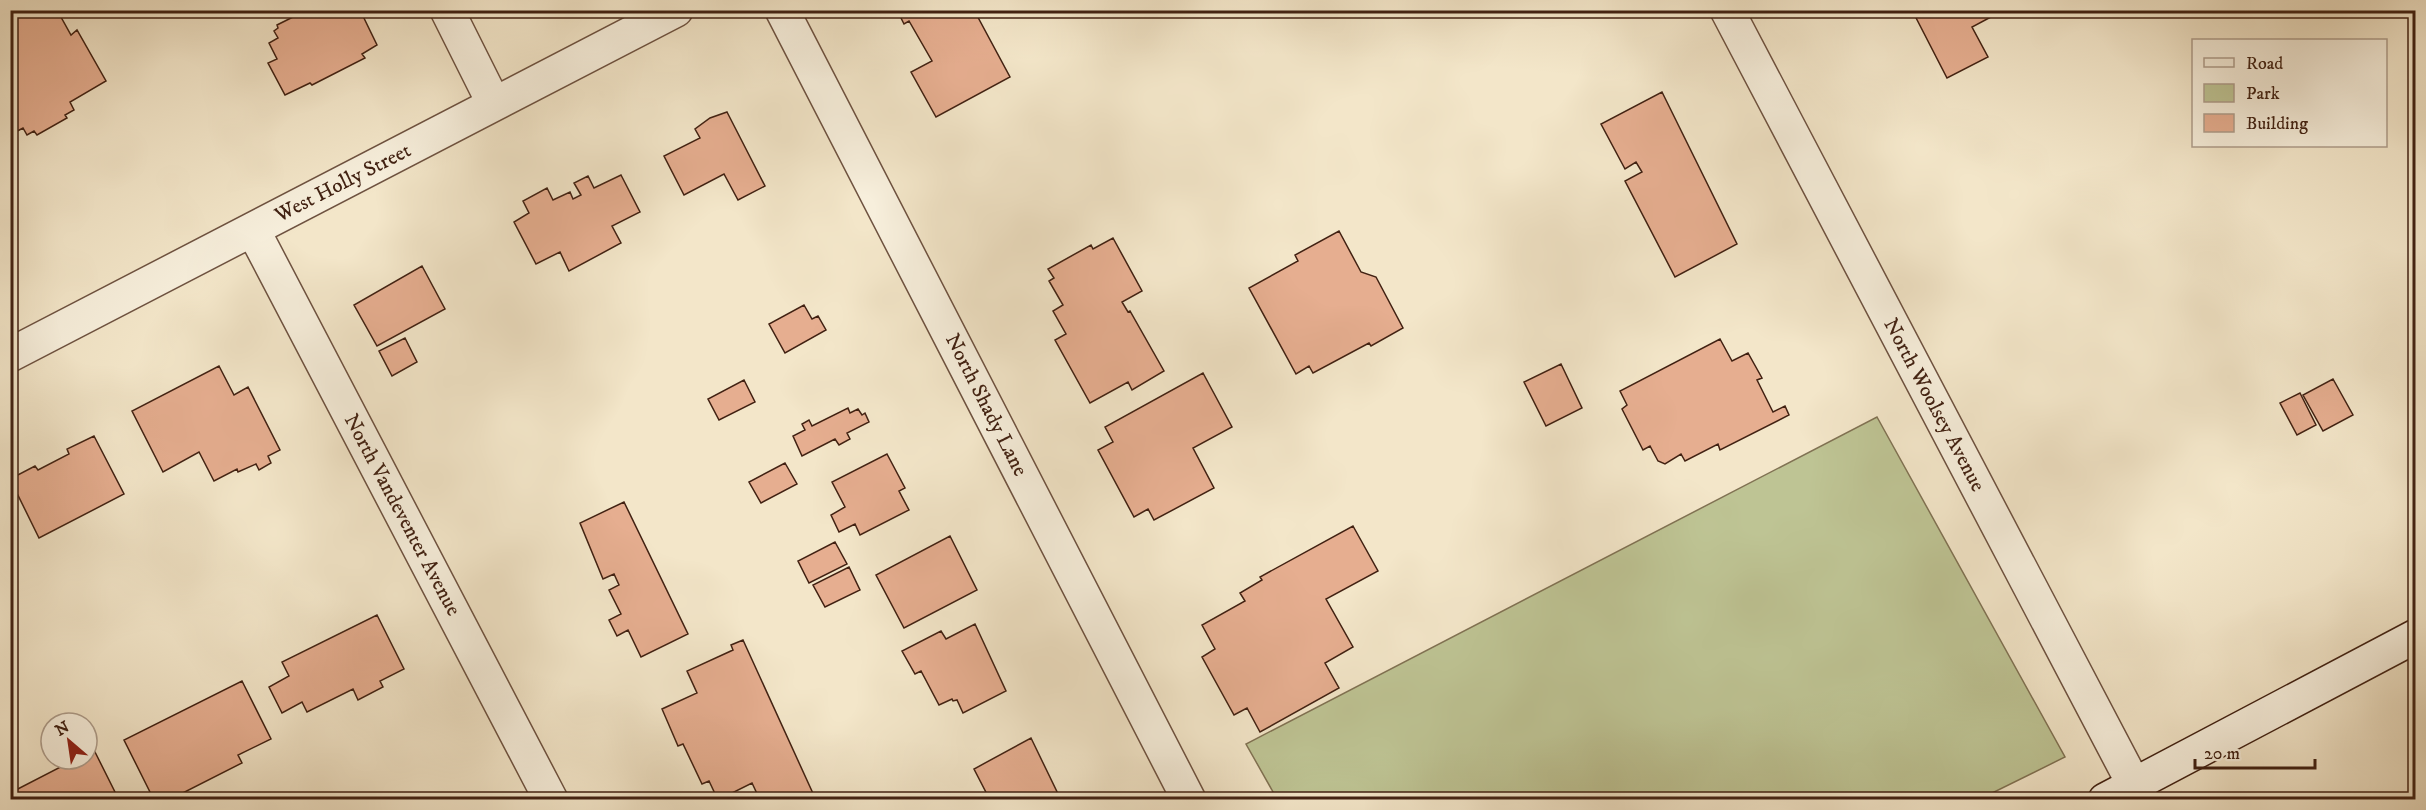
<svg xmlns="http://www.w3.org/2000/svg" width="2426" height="810" font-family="'IM FELL DW Pica',serif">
	<rect width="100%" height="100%" fill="#f3e6c9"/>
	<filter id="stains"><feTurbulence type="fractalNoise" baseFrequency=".00333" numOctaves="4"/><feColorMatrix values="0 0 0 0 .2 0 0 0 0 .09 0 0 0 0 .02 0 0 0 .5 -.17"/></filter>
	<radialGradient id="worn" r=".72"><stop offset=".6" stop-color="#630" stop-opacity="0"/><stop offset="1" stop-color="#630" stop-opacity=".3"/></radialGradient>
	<!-- green -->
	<path fill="#bec494" stroke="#807253" stroke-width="1.5" d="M1877,417L2065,757L1980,799H1277L1246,744Z"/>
	<!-- building -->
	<path fill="#e6ae90" stroke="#412112" stroke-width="1.5" d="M10,10H57L71,35L77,30L106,81L70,102L74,110L65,115L67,118L37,135L34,131L27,135L23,128L10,135Z
		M307,10H314L317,17L331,10H360L377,45L362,54L365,58L312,85L310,83L285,95L268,63L277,59L269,43L278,38L274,31L278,28L277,25Z
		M897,10H974L1010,77L936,117L911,72L932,61L909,21L904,24Z
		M1912,10H2004L1972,27L1988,57L1947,78Z
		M1662,92L1737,244L1675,277L1625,181L1642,172L1636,162L1625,169L1601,124Z
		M727,112L765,186L738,200L724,174L684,195L664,156L700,138L695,129L710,118Z
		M621,175L640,212L612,226L621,243L569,271L560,252L536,264L514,222L529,213L523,201L547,188L553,200L570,192L573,199L581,195L574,183L588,176L594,188Z
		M1339,231L1361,272L1376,277L1403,328L1371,346L1369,343L1313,373L1309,366L1296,374L1249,288L1298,261L1295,255Z
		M1113,238L1142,291L1122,302L1128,312L1130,311L1164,371L1132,390L1128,382L1090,403L1055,340L1066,334L1053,311L1063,305L1049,281L1054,278L1048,269L1091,245L1093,249Z
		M422,266L445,309L377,346L354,305Z
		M804,305L812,319L818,316L826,330L785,353L769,324Z
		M405,338L417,362L392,376L379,351Z
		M1720,339L1732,361L1748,353L1762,378L1757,380L1773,412L1785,406L1789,415L1720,450L1718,444L1685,461L1681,454L1665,464L1658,461L1650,446L1643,450L1622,409L1627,405L1620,391Z
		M1561,364L1582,408L1546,426L1524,382Z
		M219,366L234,395L248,387L280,450L268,456L271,463L259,470L256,464L238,472L237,469L214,481L199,452L163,472L132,411Z
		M1203,373L1232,427L1193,448L1214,488L1154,520L1148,509L1134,517L1098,450L1113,442L1105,427Z
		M2333,379L2353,415L2323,431L2303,395Z
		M744,380L755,402L719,420L708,399Z
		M2300,393L2316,425L2297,435L2280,403Z
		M848,408L850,413L858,409L862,415L865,413L869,422L847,433L850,439L839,445L835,439L802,456L793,436L805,430L802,424L809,420L812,426Z
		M94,436L124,494L39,538L10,479L35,466L38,470L69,454L67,449Z
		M887,454L905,488L899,491L909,510L860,535L855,524L839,532L831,515L845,507L832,482Z
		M785,463L797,484L761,503L749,482Z
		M624,502L688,634L641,657L628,630L617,636L609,620L621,614L609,590L619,585L614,574L603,579L580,523Z
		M1353,526L1378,571L1326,599L1353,647L1325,663L1339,688L1260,732L1247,708L1234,715L1202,657L1215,649L1202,625L1245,601L1240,593L1262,580L1260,577Z
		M950,536L977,590L904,628L876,575Z
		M835,542L847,564L809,583L798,561Z
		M849,567L860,590L825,607L813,585Z
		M377,615L404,669L380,681L383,687L358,700L353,689L307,712L302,702L282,713L269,687L289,676L282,662Z
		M975,624L1006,691L963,713L957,700L953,701L952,699L939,705L921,671L915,674L902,651L941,631L946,639Z
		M743,640L816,800H760L752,783L718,800L709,781L702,784L683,744L678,746L662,709L697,693L687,671L733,650L731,645Z
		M242,681L271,739L238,755L242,763L169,800H154L124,740Z
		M1031,738L1061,800H990L974,769Z
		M94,750L119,800H10V793L76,759H87V753Z"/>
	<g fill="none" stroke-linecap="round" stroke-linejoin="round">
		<defs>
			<path id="street" d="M447,10L494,104
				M782,10L1189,800
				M1727,10L2142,800
				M253,230L551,800
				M10,355L676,10"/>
			<path id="secondary" d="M2105,800L2416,636"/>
		</defs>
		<!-- street casing -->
		<use href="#street" stroke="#6e5240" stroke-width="36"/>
		<!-- secondary casing -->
		<use href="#secondary" stroke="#412112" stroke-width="36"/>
		<!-- street -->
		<use href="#street" stroke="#f7efdc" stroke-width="33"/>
		<!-- secondary -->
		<use href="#secondary" stroke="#f7efdc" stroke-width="33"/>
	</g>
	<g text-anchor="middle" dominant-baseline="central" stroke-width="6" stroke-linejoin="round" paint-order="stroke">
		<!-- street labels -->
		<g font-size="21" fill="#412112" stroke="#f7efdc">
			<text transform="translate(343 183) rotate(-27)">West Holly Street</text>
			<text transform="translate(986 405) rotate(63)">North Shady Lane</text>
			<text transform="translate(1934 405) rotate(62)">North Woolsey Avenue</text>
			<text transform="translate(402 515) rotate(62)">North Vandeventer Avenue</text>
		</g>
	</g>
	<!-- margin -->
	<rect width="2426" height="810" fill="none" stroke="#f3e6c9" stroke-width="36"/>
	<rect x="12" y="12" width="2402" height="786" fill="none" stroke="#412112" stroke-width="3"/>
	<rect x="18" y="18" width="2390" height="774" fill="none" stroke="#412112" stroke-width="1.5"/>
	<!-- legend -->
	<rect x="2192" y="39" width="195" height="108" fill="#f7efdc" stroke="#ae9d8b" stroke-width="1.5"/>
	<rect x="2204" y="58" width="30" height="9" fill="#f7efdc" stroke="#ae9d8b" stroke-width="1.5"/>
	<text x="2246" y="69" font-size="18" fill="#412112">Road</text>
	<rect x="2204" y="84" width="30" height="18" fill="#bec494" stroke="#ae9d8b" stroke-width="1.5"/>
	<text x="2246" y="99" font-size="18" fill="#412112">Park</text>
	<rect x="2204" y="114" width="30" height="18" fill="#e6ae90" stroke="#ae9d8b" stroke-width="1.5"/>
	<text x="2246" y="129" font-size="18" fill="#412112">Building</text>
	<!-- north arrow -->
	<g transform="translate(69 741) rotate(331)"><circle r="28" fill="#f7efdc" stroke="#ae9d8b" stroke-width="1.5"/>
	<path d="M0-4.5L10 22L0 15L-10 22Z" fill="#8f2418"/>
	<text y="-9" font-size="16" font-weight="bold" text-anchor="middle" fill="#412112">N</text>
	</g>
	<!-- scale -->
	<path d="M2195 759v9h120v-9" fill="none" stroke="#412112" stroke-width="3"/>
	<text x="2204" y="759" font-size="18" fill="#412112" stroke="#f7efdc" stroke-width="4.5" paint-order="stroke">20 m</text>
	<rect width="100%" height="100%" filter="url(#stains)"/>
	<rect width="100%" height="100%" fill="url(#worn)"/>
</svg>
